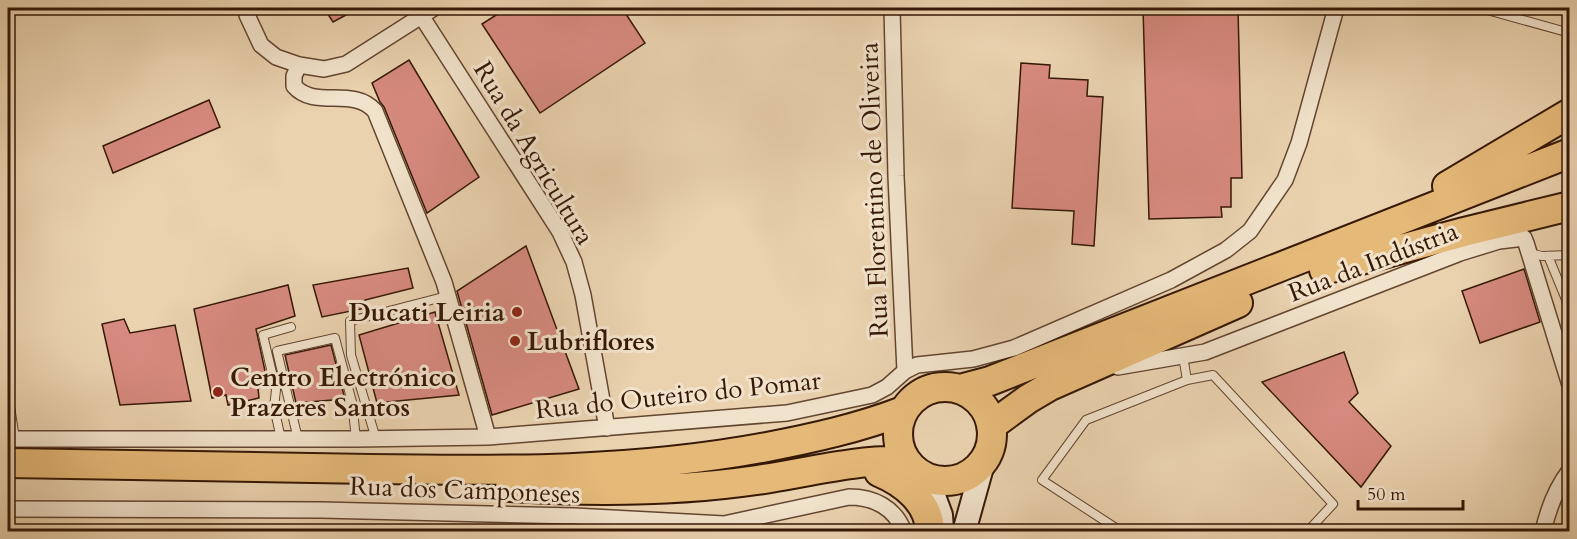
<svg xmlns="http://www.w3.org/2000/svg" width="1577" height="539" font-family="Cardo,serif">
	<rect width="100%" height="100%" fill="#ead2af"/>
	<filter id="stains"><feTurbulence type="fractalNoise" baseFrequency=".00333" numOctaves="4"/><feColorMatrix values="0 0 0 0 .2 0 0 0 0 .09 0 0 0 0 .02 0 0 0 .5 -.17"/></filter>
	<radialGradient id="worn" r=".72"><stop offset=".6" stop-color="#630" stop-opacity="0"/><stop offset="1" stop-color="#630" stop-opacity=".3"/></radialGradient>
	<!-- building -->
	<path fill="#d78a7f" stroke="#361806" stroke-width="1.5" d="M324,8H359L333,22Z
		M507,8H622L645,43L540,113L482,24Z
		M1143,8H1238L1242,178H1231V207H1221L1222,217L1149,219Z
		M409,60L479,177L427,213L384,107L380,102L372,83Z
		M1021,63L1050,65L1049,78L1088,80L1087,96L1103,97L1094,246L1072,244L1074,211L1012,208Z
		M209,100L220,127L113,173L103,146Z
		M526,246L579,389L492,415L457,291Z
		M408,268L413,288L365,300L366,308L322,317L313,285Z
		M1524,269L1540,322L1480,343L1462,291Z
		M288,285L295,316L256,329L268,385L258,388L259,398L228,405L226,395L212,398L194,309Z
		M435,312L459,395L377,403L359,335Z
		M124,319L130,333L175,325L191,401L120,405L102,324Z
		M331,345L345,399L296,403L285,355Z
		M1344,352L1358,393L1349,402L1391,446L1361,487L1262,382Z"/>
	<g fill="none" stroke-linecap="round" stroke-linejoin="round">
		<defs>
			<path id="lane" d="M1480,8L1570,33
				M1529,253L1542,256L1570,255
				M1548,256L1570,309
				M1183,356L1187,380
				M8,393L15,439
				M281,439L274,407L276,390L263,335L291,327
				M298,439L277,351L335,338L352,402L356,439
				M376,439L351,355L350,321L447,296
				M1122,532L1042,480L1086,420L1187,380L1213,375L1333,504L1307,532"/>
			<path id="street" d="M892,8L896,176L905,371
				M247,15L261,45L276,57L299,65L324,69L346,64L434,8
				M422,17L560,232L574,262L583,295L607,428
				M299,65L294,76V86C315,110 353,86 375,111L444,282L488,437
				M1118,367L1205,352L1460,253L1499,241L1524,238L1526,243L1570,385
				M8,439H356L488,437L787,413L872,395L887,387L905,371L917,365L973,359L1014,348L1171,280L1226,250L1250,231L1285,180L1299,143L1336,8
				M8,509L321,510L574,516L724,524L849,497C873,497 895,507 904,532
				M1543,532C1548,509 1556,488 1570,470"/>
			<path id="secondary" d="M927,477L941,515L942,530
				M964,532L984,460"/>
			<path id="highway" d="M1447,186L1570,113
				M1324,270L1464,232L1570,206
				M898 434a47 47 0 1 1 94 0a47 47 0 1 1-94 0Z
				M960,389L990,381L1570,153
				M991,426L1028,399L1050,386L1238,303
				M8,463C128,465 249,467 370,469C506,471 633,472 767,447C813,438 859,428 903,411
				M879,472C903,482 930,502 930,532
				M510,487C593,492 675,492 757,480C806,473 855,459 906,461"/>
		</defs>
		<!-- lane casing -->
		<use href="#lane" stroke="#634630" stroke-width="10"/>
		<!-- street casing -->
		<use href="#street" stroke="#634630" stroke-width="18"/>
		<!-- secondary casing -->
		<use href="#secondary" stroke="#361806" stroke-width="26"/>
		<!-- highway casing -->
		<use href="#highway" stroke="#361806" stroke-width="32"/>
		<!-- lane -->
		<use href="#lane" stroke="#f1e2cb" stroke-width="8"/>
		<!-- street -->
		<use href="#street" stroke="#f1e2cb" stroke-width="15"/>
		<!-- secondary -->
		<use href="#secondary" stroke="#f1e2cb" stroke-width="22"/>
		<!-- highway -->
		<use href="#highway" stroke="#e5b978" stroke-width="28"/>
	</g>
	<!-- markers -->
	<g fill="#8f2418" stroke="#f1e2cb" stroke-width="2">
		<circle cx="517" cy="312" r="6"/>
		<circle cx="515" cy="341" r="6"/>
		<circle cx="218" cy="392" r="6"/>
	</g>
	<g text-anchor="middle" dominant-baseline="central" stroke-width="6" stroke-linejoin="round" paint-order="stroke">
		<!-- street labels -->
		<g font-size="26" fill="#361806" stroke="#f1e2cb">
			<text transform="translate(534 153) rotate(59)">Rua da Agricultura</text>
			<text transform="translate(874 190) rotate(-92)">Rua Florentino de Oliveira</text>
			<text transform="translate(1373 262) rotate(-21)">Rua da Indústria</text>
			<text transform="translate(678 395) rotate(-6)">Rua do Outeiro do Pomar</text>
			<text transform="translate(465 490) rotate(2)">Rua dos Camponeses</text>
		</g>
		<!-- poi labels -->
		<g font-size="26" font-weight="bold" fill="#361806" stroke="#f1e2cb" text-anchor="start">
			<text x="505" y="312" text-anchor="end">Ducati Leiria</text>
			<text x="527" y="341">Lubriflores</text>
			<text x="230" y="377">Centro Electrónico<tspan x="230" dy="30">Prazeres Santos</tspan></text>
		</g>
	</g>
	<!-- margin -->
	<rect width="1577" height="539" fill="none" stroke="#ead2af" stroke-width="30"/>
	<rect x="9" y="9" width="1559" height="521" fill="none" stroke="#361806" stroke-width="3"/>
	<rect x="15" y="15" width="1547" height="509" fill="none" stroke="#361806" stroke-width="1.5"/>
	<!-- scale -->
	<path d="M1358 500v9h105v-9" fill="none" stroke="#361806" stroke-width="3"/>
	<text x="1367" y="500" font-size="18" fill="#361806" stroke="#f1e2cb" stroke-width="4.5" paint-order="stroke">50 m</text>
	<rect width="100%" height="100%" filter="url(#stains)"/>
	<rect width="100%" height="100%" fill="url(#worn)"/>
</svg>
